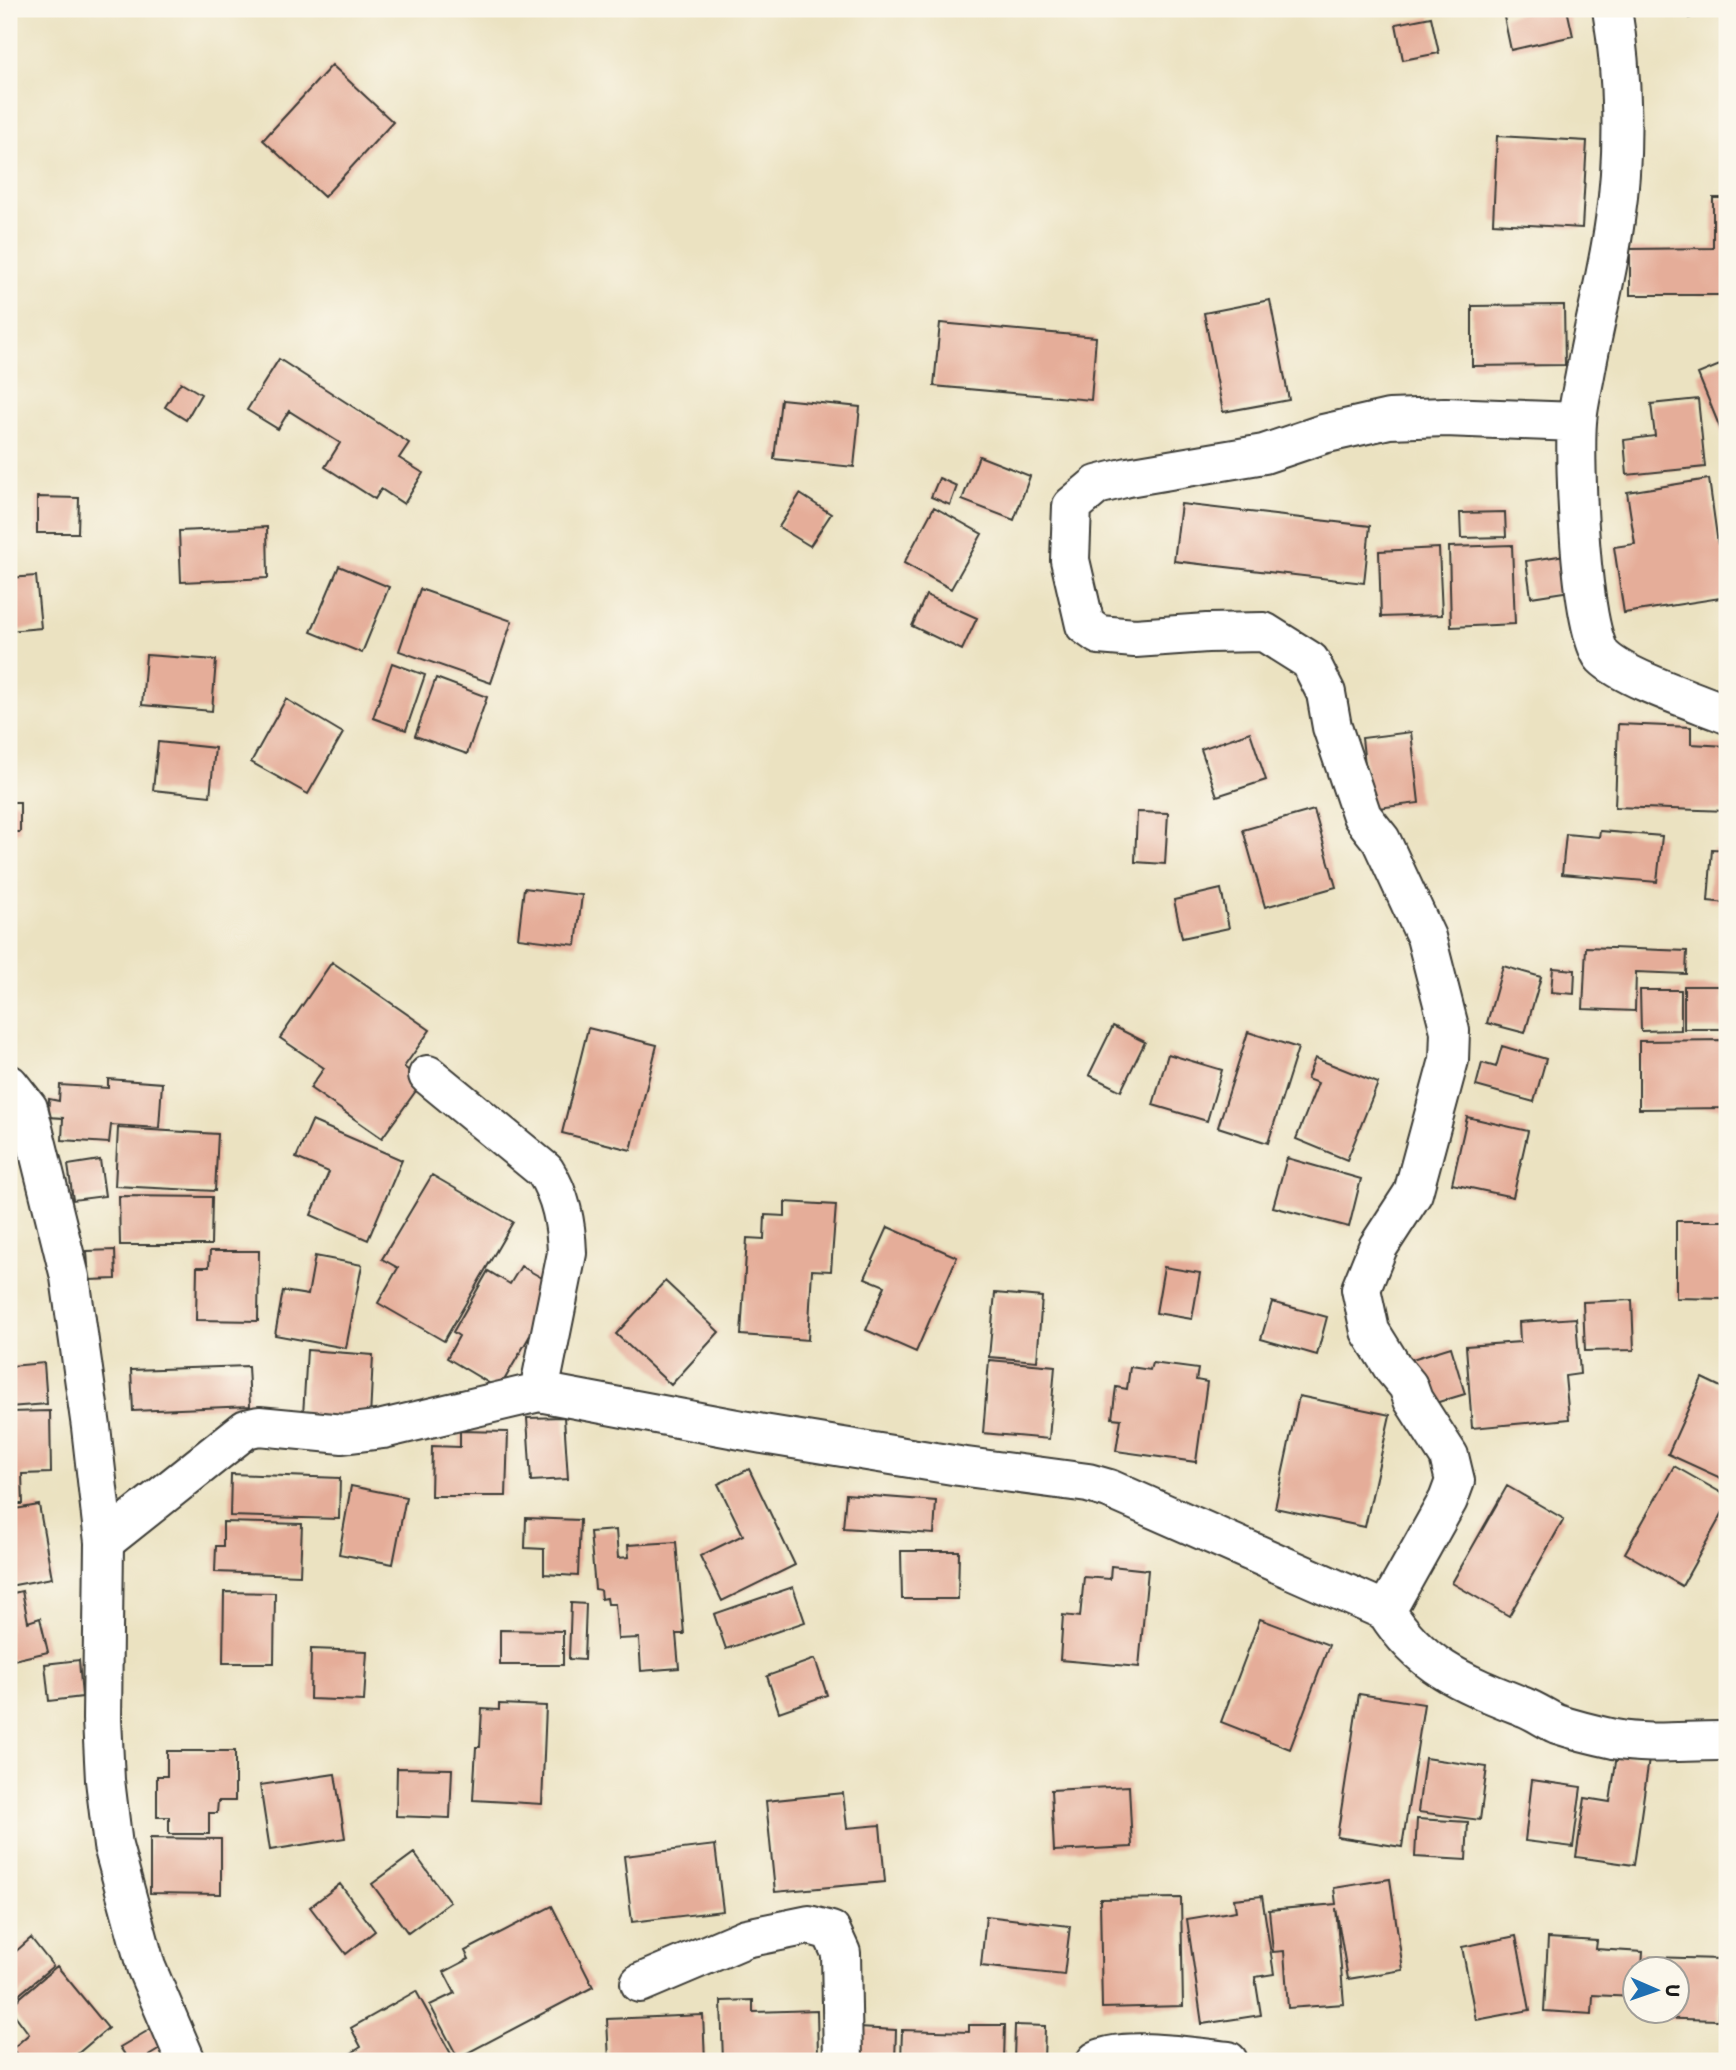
<svg xmlns="http://www.w3.org/2000/svg" width="1736" height="2070" font-family="'Shantell Sans',sans-serif">
	<rect width="100%" height="100%" fill="#fbf7ec"/>
	<filter id="ink" filterUnits="userSpaceOnUse"><feTurbulence type="fractalNoise" baseFrequency=".0143" numOctaves="2"/><feDisplacementMap in="SourceGraphic" scale="14" xChannelSelector="R" yChannelSelector="G"/><feConvolveMatrix kernelMatrix="1 2 1 2 8 2 1 2 1" color-interpolation-filters="sRGB"/></filter>
	<filter id="wash" filterUnits="userSpaceOnUse"><feTurbulence type="fractalNoise" baseFrequency=".00686" numOctaves="4" result="noise"/><feDisplacementMap in="SourceGraphic" scale="28" xChannelSelector="R" yChannelSelector="G"/><feGaussianBlur stdDeviation="1.57" result="paint"/><feColorMatrix in="noise" values="0 0 0 0 0 0 0 0 0 0 0 0 0 0 0 0 0 1.4 0 .05"/><feComposite in="paint" operator="in"/></filter>
	<g filter="url(#wash)">
		<rect width="100%" height="100%" fill="#ebe2c1"/>
		<g id="blocks">
			<!-- building -->
			<path fill="#e5ad99" d="M1540,9H1567L1573,36L1511,50L1504,17Z
				M1685,9H1714L1689,18Z
				M1431,17L1439,53L1403,60L1396,24Z
				M332,65L393,122L324,197L263,140Z
				M1497,136L1587,141L1582,228L1493,223Z
				M1713,198H1727V295H1630V249L1713,248Z
				M1270,300L1289,400L1223,412L1204,313Z
				M1564,305L1565,365L1472,366V306Z
				M940,323L1096,337L1091,400L934,386Z
				M279,359L409,443L399,458L423,473L404,504L381,489L375,499L325,467L340,443L289,411L278,429L247,410Z
				M1727,362V445L1698,374Z
				M181,382L201,394L186,420L165,407Z
				M781,399L860,407L854,467L774,459Z
				M1698,399L1705,467L1627,475L1624,440L1655,436L1651,404Z
				M979,456L1030,476L1014,520L962,500Z
				M939,478L957,486L950,505L931,497Z
				M1709,479L1718,544L1727,543V597L1624,613L1614,547L1635,544L1627,492Z
				M800,494L831,514L810,546L779,527Z
				M37,497L79,498L78,533H37Z
				M1181,504L1370,526L1364,583L1174,561Z
				M934,507L982,534L951,589L904,563Z
				M1505,512L1506,537L1461,538L1460,513Z
				M267,527L268,578L181,582L179,531Z
				M1512,545L1515,624L1451,627L1449,547Z
				M1439,548L1442,615L1381,617L1379,551Z
				M1572,554L1577,590L1531,597L1526,561Z
				M339,566L389,587L362,653L311,632Z
				M36,576L41,628L9,631V578Z
				M420,589L512,621L491,683L399,651Z
				M926,595L977,618L962,650L912,626Z
				M146,655L216,660L212,711L142,705Z
				M392,663L425,675L406,730L373,718Z
				M436,678L487,697L467,754L415,736Z
				M286,699L343,733L308,794L251,762Z
				M1618,724L1691,727V744L1727,746V811L1615,807Z
				M1250,732L1266,780L1217,796L1201,749Z
				M1411,732L1419,803L1370,809L1362,738Z
				M158,742L215,748L210,796L153,790Z
				M9,802H20V832H9Z
				M1314,810L1336,887L1265,907L1243,830Z
				M1137,812L1168,813L1165,864L1135,862Z
				M1600,831L1662,836L1657,882L1562,874L1566,834L1599,837Z
				M1712,849L1727,850V903L1708,901Z
				M524,888L582,895L576,945L518,938Z
				M1221,889L1229,928L1182,938L1174,900Z
				M1586,947L1687,951L1686,974L1636,972L1635,1011L1583,1009Z
				M332,962L430,1030L404,1067L423,1081L382,1138L310,1088L324,1068L280,1038Z
				M1503,966L1541,977L1525,1033L1487,1023Z
				M1553,968L1575,970L1574,994L1551,992Z
				M1684,986H1722L1723,1029H1684Z
				M1640,990H1681V1030L1641,1031Z
				M1113,1026L1145,1042L1121,1091L1089,1075Z
				M588,1028L657,1045L631,1150L562,1133Z
				M1248,1032L1298,1048L1268,1143L1218,1127Z
				M1727,1040V1108L1639,1109V1041Z
				M1502,1046L1546,1059L1534,1102L1476,1086L1482,1063L1496,1067Z
				M1168,1054L1222,1070L1207,1121L1153,1105Z
				M1315,1058L1378,1083L1347,1160L1296,1139L1318,1083L1307,1079Z
				M108,1079L162,1083L159,1128L111,1125L109,1143L62,1140L63,1118L48,1117L49,1099L59,1101L60,1085L108,1088Z
				M1467,1117L1528,1131L1513,1197L1452,1184Z
				M312,1121L402,1160L368,1240L311,1215L329,1172L296,1158Z
				M118,1128L218,1134L215,1191L115,1186Z
				M1287,1158L1361,1179L1349,1227L1273,1207Z
				M100,1160L105,1196L73,1200L68,1165Z
				M432,1175L513,1222L444,1341L378,1303L398,1268L382,1259Z
				M119,1196L212,1197L211,1245H120Z
				M785,1202L836,1205L831,1271L812,1270L808,1340L741,1335L747,1238L764,1239L765,1215L785,1216Z
				M1676,1221H1727V1299L1676,1298Z
				M888,1227L957,1257L916,1352L866,1330L885,1286L865,1278Z
				M115,1250L116,1279L89,1280L87,1251Z
				M210,1251H259L258,1321L196,1320L197,1267H209Z
				M315,1256L362,1265L346,1348L275,1335L283,1291L308,1295Z
				M521,1266L558,1287L499,1389L447,1358L459,1336L453,1332L488,1271L510,1284Z
				M1164,1267L1200,1273L1192,1319L1156,1313Z
				M665,1281L719,1332L671,1385L616,1334Z
				M995,1293L1042,1297L1037,1361L989,1357Z
				M1632,1300L1634,1350L1585,1351L1583,1302Z
				M1272,1302L1327,1317L1317,1355L1261,1339Z
				M1576,1318L1580,1374L1565,1376L1569,1419L1472,1428L1466,1346L1520,1342L1519,1322Z
				M1451,1347L1465,1394L1422,1407L1409,1360Z
				M307,1350L373,1355L370,1419L303,1415Z
				M9,1360H11V1366L44,1363L47,1404L9,1407Z
				M989,1360L1055,1366L1049,1439L983,1433Z
				M1152,1363L1198,1369L1196,1380L1207,1382L1196,1462L1116,1451L1121,1419L1112,1418L1116,1387L1127,1389L1130,1367L1150,1370Z
				M248,1366L250,1406L133,1411L131,1370Z
				M1702,1378L1727,1390V1411L1725,1417L1727,1418V1481L1668,1454Z
				M1299,1396L1390,1415L1365,1527L1275,1508Z
				M50,1411L51,1473L22,1474L23,1504H9V1412Z
				M564,1417L568,1479L531,1481L527,1418Z
				M460,1431L508,1432L506,1496H431L432,1446L460,1447Z
				M1674,1466L1727,1496V1505L1682,1586L1625,1553Z
				M749,1469L795,1565L722,1601L700,1556L743,1535L718,1484Z
				M231,1474L340,1478L339,1519L230,1516Z
				M351,1486L406,1497L393,1564L339,1554Z
				M1507,1486L1564,1519L1509,1616L1452,1583Z
				M846,1494L936,1501L934,1534L843,1528Z
				M39,1505L52,1578L9,1586V1510Z
				M526,1518L580,1520L578,1576L544,1574V1549L525,1548Z
				M223,1522L302,1524L300,1575L215,1572L216,1546H223Z
				M616,1530L618,1558L629,1557L628,1545L676,1542L684,1634H676L679,1668L641,1671L639,1638L618,1639L615,1604H608L607,1598L601,1599L600,1590L595,1589L590,1532Z
				M901,1551H959L958,1599H902Z
				M1111,1566L1148,1570L1139,1667L1060,1660L1063,1615L1080,1617L1084,1577L1110,1579Z
				M793,1587L805,1622L726,1649L714,1614Z
				M22,1591L28,1622L40,1618L48,1652L9,1661V1594Z
				M224,1592L275,1593L274,1663H223Z
				M571,1603L586,1604L584,1660L569,1659Z
				M1260,1619L1329,1645L1290,1749L1221,1722Z
				M500,1630L563,1631V1665H500Z
				M311,1649L367,1651L364,1701L310,1699Z
				M815,1659L827,1695L779,1712L767,1676Z
				M79,1660L82,1697L49,1701L45,1664Z
				M1359,1694L1424,1704L1402,1847L1337,1837Z
				M499,1704L546,1706L542,1804L473,1800L476,1747H480L482,1709L499,1710Z
				M167,1751H235V1801H218L217,1813H209V1834H169V1817H157V1776H167Z
				M1617,1755L1649,1759L1634,1865L1576,1857L1585,1798L1610,1802Z
				M1425,1758L1487,1767L1480,1820L1418,1812Z
				M397,1768L452,1769L450,1818L396,1816Z
				M335,1774L345,1838L270,1850L260,1785Z
				M1532,1780L1581,1787L1573,1847L1525,1841Z
				M1129,1786L1132,1847L1054,1851L1051,1790Z
				M843,1793L847,1828L880,1825L885,1882L775,1892L766,1801Z
				M1417,1819L1468,1822L1466,1860L1415,1857Z
				M150,1838L221,1839V1894L150,1893Z
				M715,1845L723,1911L632,1922L624,1856Z
				M414,1853L450,1902L408,1933L372,1884Z
				M1390,1879L1403,1970L1348,1979L1336,1908L1344,2004L1288,2008L1284,1951L1273,1952L1269,1910L1336,1904L1334,1888Z
				M340,1884L375,1931L346,1954L310,1907Z
				M1262,1896L1274,1974L1255,1977L1261,2015L1202,2024L1187,1919L1236,1911L1234,1899Z
				M1181,1898L1183,2006L1102,2008L1100,1899Z
				M552,1906L593,1987L458,2058L430,2005L455,1993L444,1972L469,1959L465,1951Z
				M986,1916L1070,1926L1064,1975L981,1966Z
				M1516,1936L1530,2010L1476,2020L1462,1947Z
				M31,1938L53,1966L9,2003V1950L13,1954Z
				M1548,1938L1597,1941L1596,1949L1643,1952L1642,1968H1634V1997L1593,1995L1592,2014L1544,2011Z
				M1650,1957L1720,1959L1718,2020L1648,2018V2010H1676V1968H1650Z
				M57,1966L108,2028L69,2061H22L12,2049L29,2034L9,2007Z
				M416,1991L455,2061H355L350,2054L361,2047L351,2028Z
				M753,2000V2012L817,2010L818,2057L799,2058V2061H723L721,2001Z
				M703,2015L705,2061H609L607,2019Z
				M969,2025H1005L1004,2061H901L902,2030L969,2032Z
				M1015,2025L1045,2026L1044,2061H1014Z
				M154,2027L165,2046L140,2061H129L120,2047Z
				M858,2028L896,2030L895,2061L857,2060Z"/>
		</g>
	</g>
	<g filter="url(#ink)">
		<use href="#blocks" fill-opacity="0" stroke="#3b3a35" stroke-width="2"/>
		<g fill="none" stroke-linecap="round" stroke-linejoin="round">
			<defs>
				<path id="minor" d="M1612,9C1623,74 1625,154 1615,220C1608,272 1594,323 1585,375C1582,391 1578,407 1577,422C1574,460 1580,633 1603,657C1624,678 1697,702 1727,714
					M428,1075L545,1171C561,1196 566,1223 567,1253L539,1392
					M104,1542L246,1429L259,1426L343,1434L383,1429L539,1392L763,1434L959,1466L1088,1483L1109,1489L1386,1611C1422,1668 1464,1683 1524,1707C1535,1711 1546,1719 1557,1724C1575,1730 1596,1735 1614,1739C1651,1746 1690,1740 1727,1741
					M1386,1611L1448,1500L1455,1481L1449,1456L1413,1400L1408,1386L1393,1368L1370,1331L1361,1289L1378,1247L1413,1193L1449,1060L1450,1031L1426,937L1381,840L1362,816L1332,727L1326,693L1310,661L1264,632L1207,633L1135,638L1099,635L1085,625L1070,560L1072,506L1097,485L1128,477L1264,454L1323,434L1389,419L1445,417L1577,422
					M640,1983L746,1938L809,1925L831,1931L841,1953L843,2061
					M1096,2061C1119,2045 1199,2058 1228,2061"/>
				<path id="tertiary" d="M9,1084L28,1108L70,1277L91,1427L104,1542L102,1719L105,1780L113,1846L146,1967L186,2061"/>
			</defs>
			<!-- minor casing -->
			<use href="#minor" stroke="#3b3a35" stroke-width="42"/>
			<!-- tertiary casing -->
			<use href="#tertiary" stroke="#3b3a35" stroke-width="42"/>
			<!-- minor -->
			<use href="#minor" stroke="#fff" stroke-width="38"/>
			<!-- tertiary -->
			<use href="#tertiary" stroke="#fff" stroke-width="38"/>
		</g>
	</g>
	<!-- margin -->
	<rect width="1736" height="2070" fill="none" stroke="#fbf7ec" stroke-width="35"/>
	<!-- north arrow -->
	<g transform="translate(1656 1990) rotate(92)"><circle r="33" fill="#fbf7ec" stroke="#a29f99" stroke-width="2"/>
	<path d="M0-5L12 26L0 18L-12 26Z" fill="#1f6fb2"/>
	<text y="-10" font-size="19" font-weight="bold" text-anchor="middle" fill="#1c1c1c">U</text>
	</g>
</svg>
